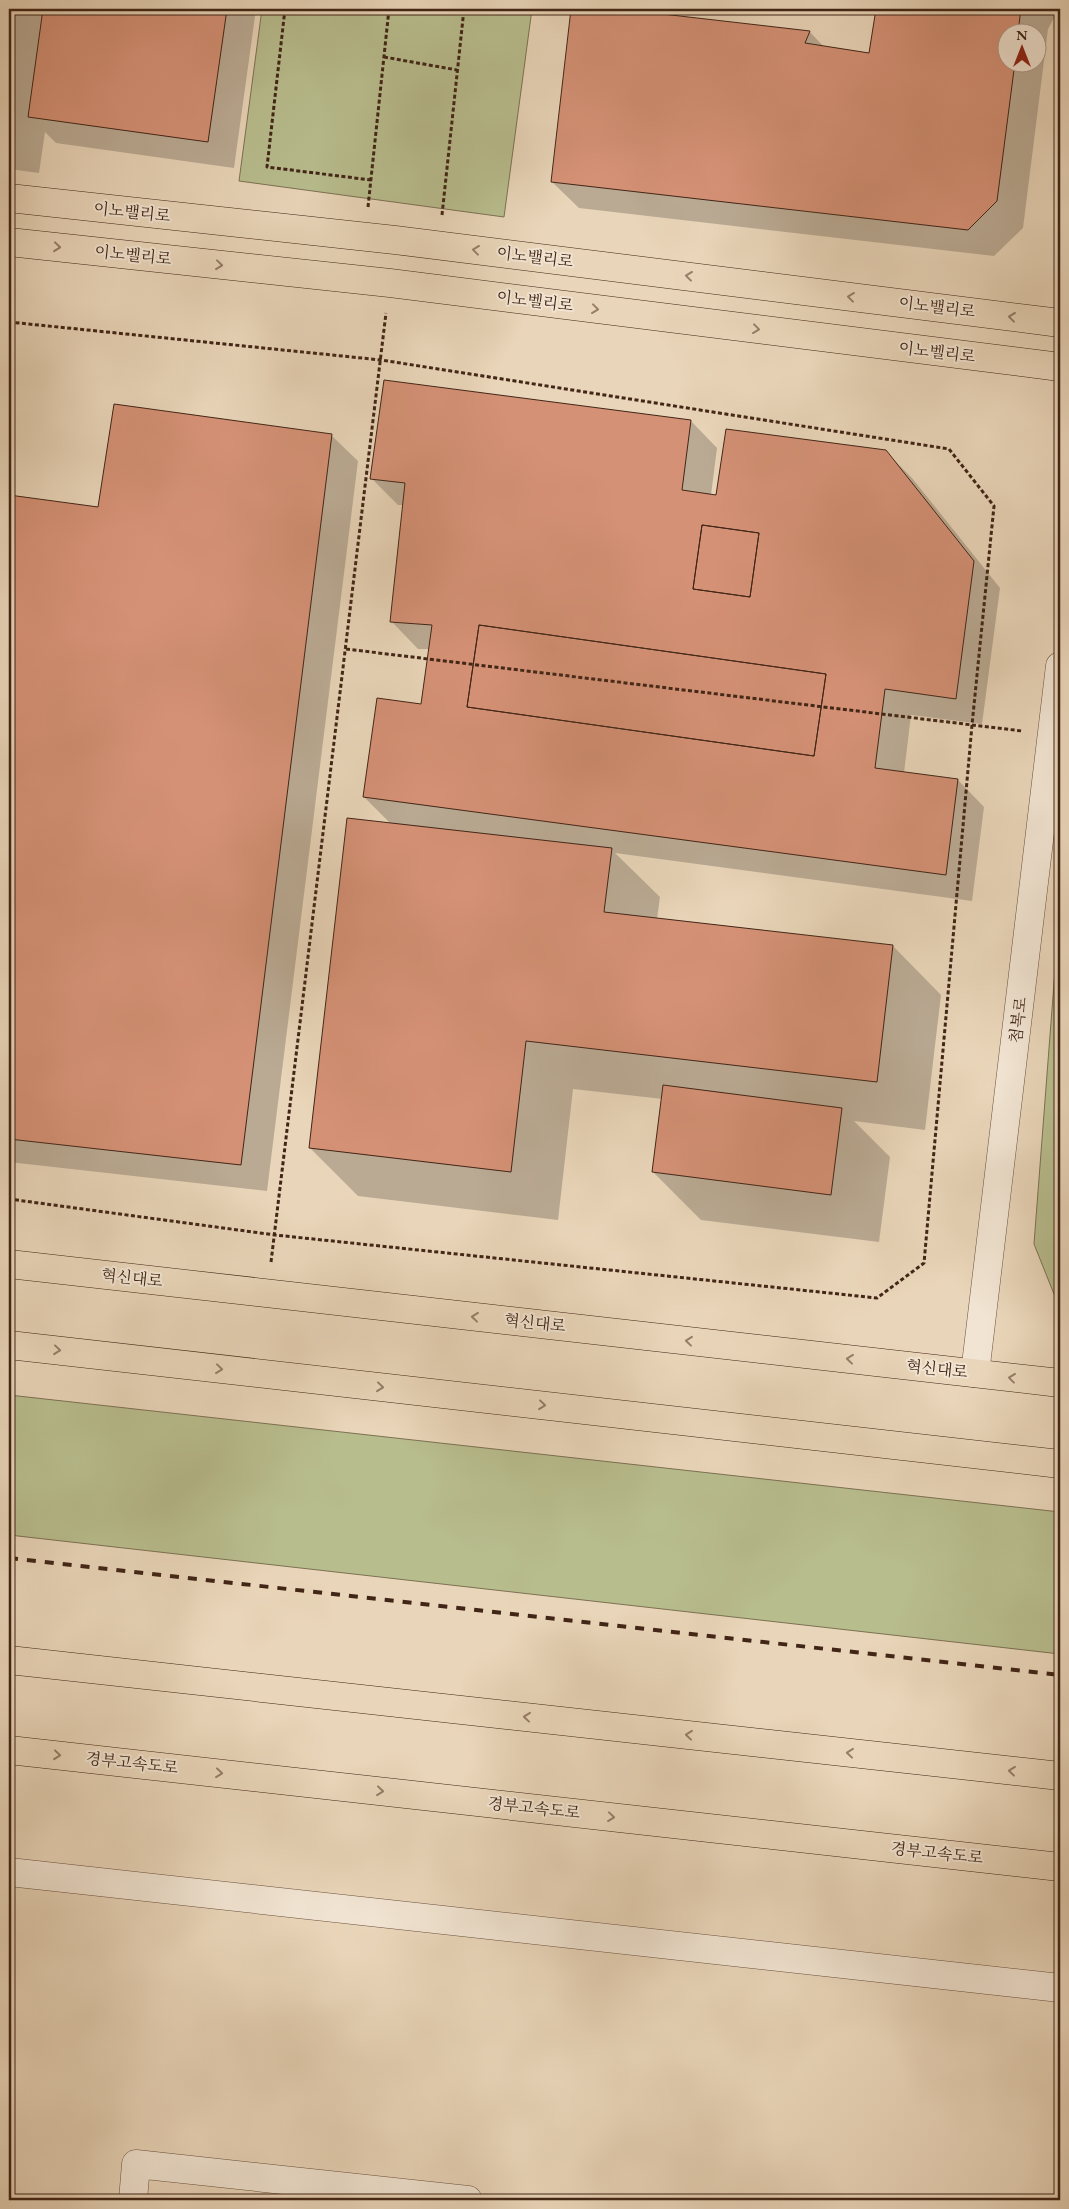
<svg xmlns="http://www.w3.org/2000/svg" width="1069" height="2209" font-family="'EB Garamond','Noto Serif KR',serif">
	<rect width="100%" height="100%" fill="#e9d5b9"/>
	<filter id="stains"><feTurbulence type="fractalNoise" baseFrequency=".004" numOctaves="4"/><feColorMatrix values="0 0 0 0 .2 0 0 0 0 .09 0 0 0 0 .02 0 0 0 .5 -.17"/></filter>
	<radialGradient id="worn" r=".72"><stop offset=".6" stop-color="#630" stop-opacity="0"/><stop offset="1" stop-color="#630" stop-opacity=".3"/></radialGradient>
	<!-- park -->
	<path fill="#b8bd8e" stroke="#7c7152" d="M262,9H532L504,217L239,181Z
		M1060,905V1309L1034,1244Z
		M9,1395L1060,1512V1654L9,1535Z"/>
	<!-- shadow -->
	<path fill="#0003" fill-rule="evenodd" d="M9,9H256L234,168L56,143L45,132L39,173L9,169Z
		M572,9H608L810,32L825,48L870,54L877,9H1059L1048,29L1023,228L994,256L579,208L552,182ZM1006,32H1036V62H1006Z
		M691,421L717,448L711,495L718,496L885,451L912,478L1000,588L982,724L911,715L904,773L958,780L984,807L972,901L615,853L660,897L657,919L893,946L941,995L925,1130L854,1121L890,1157L879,1242L701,1220L653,1172L663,1099L573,1089L558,1220L358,1196L310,1148L391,824L364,797L422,706L430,649H418L392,622L404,505H398L371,478Z
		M331,435L358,461L267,1191L9,1162V497L99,509Z"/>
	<!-- building -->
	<path fill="#d59176" stroke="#412516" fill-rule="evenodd" d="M43,9H227L208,142L28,117Z
		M571,9H619L810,31L805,43L869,53L876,9H1021L1018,32H1006V62H1015L997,201L968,230L551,182Z
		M384,380L691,420L682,490L716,495L726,429L886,450L974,561L956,699L885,689L875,768L958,779L946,875L363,797L377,698L421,704L432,625L390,622L405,483L370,479ZM702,525L759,533L750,597L693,589ZM479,625L826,674L814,756L467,707Z
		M114,404L332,434L241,1165L9,1139V495L98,507Z
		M702,525L759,533L750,597L693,589Z
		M479,625L826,674L814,756L467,707Z
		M347,818L612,848L604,912L893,945L877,1082L526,1041L511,1172L309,1148Z
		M663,1085L842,1108L831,1195L652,1172Z"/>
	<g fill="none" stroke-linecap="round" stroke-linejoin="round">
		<defs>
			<path id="minor" d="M975,1373L1060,666
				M9,1872L1060,1988
				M133,2200L136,2164L468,2200"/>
			<path id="major" d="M9,198L395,240L1060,323
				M9,242L390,283L1060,367
				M9,1264L1060,1383
				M9,1345L1060,1464"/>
			<path id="highway" d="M9,1660L1060,1776
				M9,1750L1060,1867"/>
		</defs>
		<!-- minor casing -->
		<use href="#minor" stroke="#6b513f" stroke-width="29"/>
		<!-- major casing -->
		<use href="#major" stroke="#412516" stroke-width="29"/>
		<!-- highway casing -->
		<use href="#highway" stroke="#412516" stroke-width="29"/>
		<!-- path -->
		<path stroke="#412516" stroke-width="3" stroke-dasharray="4 2.5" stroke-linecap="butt" d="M285,9L267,167L371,180
			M384,57L457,70
			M368,207L389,9
			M442,215L464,9
			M9,322L381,360L949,449L994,506L972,725L924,1263L877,1298L275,1235L9,1199
			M346,649L1022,731
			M271,1262L386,313"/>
		<!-- minor -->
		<use href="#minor" stroke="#f1e4d2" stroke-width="28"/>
		<!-- major -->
		<use href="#major" stroke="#e9d5b9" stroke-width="28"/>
		<!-- highway -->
		<use href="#highway" stroke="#e9d5b9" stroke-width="28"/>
		<!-- rail -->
		<path stroke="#412516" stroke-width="4" stroke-dasharray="9 9" stroke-linecap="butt" d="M9,1558L1060,1675"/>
	</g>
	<!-- one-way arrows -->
	<defs><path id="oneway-chevron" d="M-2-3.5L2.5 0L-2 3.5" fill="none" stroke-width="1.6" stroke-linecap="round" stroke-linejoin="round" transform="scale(1.25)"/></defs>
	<g stroke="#957d68">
		<use href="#oneway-chevron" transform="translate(57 247) rotate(6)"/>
		<use href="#oneway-chevron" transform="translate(476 250) rotate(-173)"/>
		<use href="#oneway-chevron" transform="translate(219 265) rotate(6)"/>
		<use href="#oneway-chevron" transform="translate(689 276) rotate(-173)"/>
		<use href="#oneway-chevron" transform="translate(851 297) rotate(-173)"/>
		<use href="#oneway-chevron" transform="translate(595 309) rotate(7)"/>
		<use href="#oneway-chevron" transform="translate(1012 317) rotate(-173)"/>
		<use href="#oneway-chevron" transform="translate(756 329) rotate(7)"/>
		<use href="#oneway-chevron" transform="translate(475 1317) rotate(-174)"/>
		<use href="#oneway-chevron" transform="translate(689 1341) rotate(-174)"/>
		<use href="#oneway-chevron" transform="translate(57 1350) rotate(6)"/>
		<use href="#oneway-chevron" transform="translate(850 1359) rotate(-174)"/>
		<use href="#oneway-chevron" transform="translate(219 1369) rotate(6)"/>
		<use href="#oneway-chevron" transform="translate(1012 1378) rotate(-173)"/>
		<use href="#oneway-chevron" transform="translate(380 1387) rotate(6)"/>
		<use href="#oneway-chevron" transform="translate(542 1405) rotate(6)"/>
		<use href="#oneway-chevron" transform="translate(527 1717) rotate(-174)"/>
		<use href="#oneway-chevron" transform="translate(689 1735) rotate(-174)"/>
		<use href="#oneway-chevron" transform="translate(850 1753) rotate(-174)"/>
		<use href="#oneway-chevron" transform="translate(57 1755) rotate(6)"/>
		<use href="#oneway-chevron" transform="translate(1012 1771) rotate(-174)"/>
		<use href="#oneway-chevron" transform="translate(219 1773) rotate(6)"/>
		<use href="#oneway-chevron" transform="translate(380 1791) rotate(6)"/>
		<use href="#oneway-chevron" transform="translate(611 1817) rotate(6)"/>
	</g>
	<g text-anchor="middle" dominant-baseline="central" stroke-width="4" stroke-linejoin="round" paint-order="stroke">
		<!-- street labels -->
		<g font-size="16" fill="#412516" stroke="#f1e4d2">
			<text transform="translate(132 212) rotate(6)">이노밸리로</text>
			<text transform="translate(133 255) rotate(6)">이노벨리로</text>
			<text transform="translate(535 257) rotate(7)">이노밸리로</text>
			<text transform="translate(535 301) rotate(7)">이노벨리로</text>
			<text transform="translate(937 307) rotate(7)">이노밸리로</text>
			<text transform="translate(937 352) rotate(7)">이노벨리로</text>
			<text transform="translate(1018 1020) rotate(-83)">첨복로</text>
			<text transform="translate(132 1278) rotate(6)">혁신대로</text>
			<text transform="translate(535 1323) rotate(6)">혁신대로</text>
			<text transform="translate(937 1369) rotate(6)">혁신대로</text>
			<text transform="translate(132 1763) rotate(6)">경부고속도로</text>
			<text transform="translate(534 1808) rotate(6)">경부고속도로</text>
			<text transform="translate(937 1853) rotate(6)">경부고속도로</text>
		</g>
	</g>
	<!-- margin -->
	<rect width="1069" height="2209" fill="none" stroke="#e9d5b9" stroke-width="30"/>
	<rect x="10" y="10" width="1049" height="2189" fill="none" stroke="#412516" stroke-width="2.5"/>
	<rect x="15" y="15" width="1039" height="2179" fill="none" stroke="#412516"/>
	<!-- north arrow -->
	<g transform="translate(1022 48)"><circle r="24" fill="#f1e4d2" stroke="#ab9887"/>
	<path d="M0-4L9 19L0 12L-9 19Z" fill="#8f2418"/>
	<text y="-8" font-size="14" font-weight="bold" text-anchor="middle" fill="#412516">N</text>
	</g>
	<rect width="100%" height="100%" filter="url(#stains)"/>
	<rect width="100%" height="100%" fill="url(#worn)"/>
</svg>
